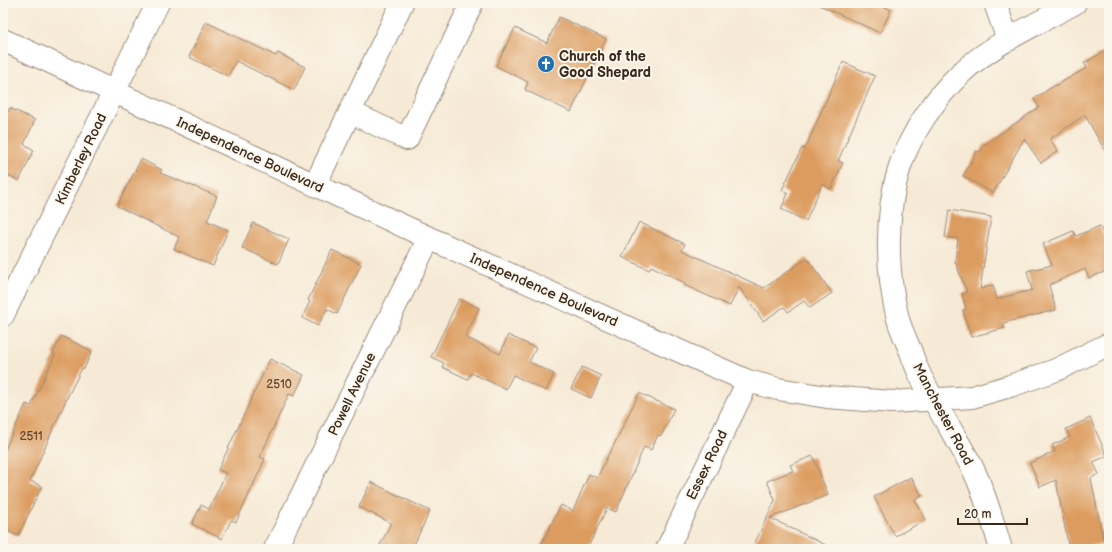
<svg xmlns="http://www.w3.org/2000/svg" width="1112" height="552" font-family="'Balsamiq Sans',sans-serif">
	<rect width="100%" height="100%" fill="#fbf7ec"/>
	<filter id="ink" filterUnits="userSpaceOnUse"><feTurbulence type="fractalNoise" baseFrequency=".025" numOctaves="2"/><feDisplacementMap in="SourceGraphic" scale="8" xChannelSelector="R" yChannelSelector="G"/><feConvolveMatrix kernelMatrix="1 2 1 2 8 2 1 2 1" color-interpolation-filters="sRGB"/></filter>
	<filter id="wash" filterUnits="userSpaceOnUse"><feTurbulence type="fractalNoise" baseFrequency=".012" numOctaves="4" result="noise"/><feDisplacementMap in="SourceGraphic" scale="16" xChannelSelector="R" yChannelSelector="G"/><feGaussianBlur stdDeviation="0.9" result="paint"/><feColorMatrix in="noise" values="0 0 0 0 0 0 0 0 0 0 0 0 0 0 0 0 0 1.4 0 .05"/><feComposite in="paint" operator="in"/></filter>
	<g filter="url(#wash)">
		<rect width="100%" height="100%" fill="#f6ead6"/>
		<g id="blocks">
			<!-- building -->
			<path fill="#dc9c5e" d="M815,3H876L891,10L880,33Z
				M559,17L606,39L571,112L525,90L528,82L496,66L515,28L547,43Z
				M206,22L276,56L278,53L305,67L294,90L236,61L228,76L189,57Z
				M1109,49V158L1085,115L1050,139L1058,151L1041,163L1024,139L993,193L963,176L977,151L980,152L984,145L1039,107L1034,99L1049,89L1087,68L1084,63Z
				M843,62L875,76L838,161L843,163L831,189L822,184L806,221L781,209L788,194L782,190L802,148L805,149Z
				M10,108L35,120L24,144L34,150L19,181L3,173V121Z
				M141,159L162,170L160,173L217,196L207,221L228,230L213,266L174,249L179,237L117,206Z
				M949,210L991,217L980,289L993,285L997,299L1032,290L1027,271L1052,265L1043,244L1073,231L1076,236L1100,226L1109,248V270L1089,278L1085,269L1049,285L1056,310L1003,323L1005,328L971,337L963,310L966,309L962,294L967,292L955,261L958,239L945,237Z
				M639,222L685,244L682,250L764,288L807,258L832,293L810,308L804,301L788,312L784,307L763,321L739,287L730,306L684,285L685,283L651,266L649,270L622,257Z
				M253,223L289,239L278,264L242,248Z
				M332,250L361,264L337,314L327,309L318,326L302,318L310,301L308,300Z
				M459,299L479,308L465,337L500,354L508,335L536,348L529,362L554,374L546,391L513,375L506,389L471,373L468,379L442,367L444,363L431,357Z
				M61,336L92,351L84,369L82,368L66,400L30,481L42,486L18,536L3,529V454L26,404L31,406L55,355L53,354Z
				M270,359L304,375L294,396L289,394L260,457L265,459L245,503L236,522L231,520L222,539L192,524L201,505L209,509L226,473L218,470Z
				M582,367L601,376L591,398L571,389Z
				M639,393L674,409L661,436L658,435L651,450L644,447L616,512L607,508L587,549H539L561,505L573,511L589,474L597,478L609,453H610Z
				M1090,418L1107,456L1093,462L1099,474L1091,478L1104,544L1069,549L1056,480L1040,487L1030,463L1055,451L1052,445L1070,437L1066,429Z
				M813,456L828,495L770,518L834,549H752L775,500L767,481L793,471L790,465Z
				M911,477L922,496L915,500L926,520L895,536L874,497Z
				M371,482L430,511L412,549H378L391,523L359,507Z"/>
		</g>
	</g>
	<g filter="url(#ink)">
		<use href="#blocks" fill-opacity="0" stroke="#988a7a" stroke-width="1"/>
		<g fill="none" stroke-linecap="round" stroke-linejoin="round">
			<defs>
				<path id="minor" d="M995,3L1008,40
					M3,40L429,238L686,354L748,381L778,389L827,397L892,402L972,397L1010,386L1056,370L1109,344
					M350,112L407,139L472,3
					M315,185L402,3
					M3,315L158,3
					M275,549L429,238
					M667,549L748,381
					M1001,549C993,523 986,496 974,471C958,439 937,409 921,377C917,369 914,361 911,352C907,342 901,330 898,319C886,272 885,213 900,166C911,133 936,97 961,73C994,43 1037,24 1075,3"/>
			</defs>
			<!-- minor casing -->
			<use href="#minor" stroke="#988a7a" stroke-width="24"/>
			<!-- minor -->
			<use href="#minor" stroke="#fff" stroke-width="22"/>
		</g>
	</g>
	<!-- icons -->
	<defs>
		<symbol id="church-disc" viewBox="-11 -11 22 22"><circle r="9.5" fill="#1f6fb2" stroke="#fbf7ec"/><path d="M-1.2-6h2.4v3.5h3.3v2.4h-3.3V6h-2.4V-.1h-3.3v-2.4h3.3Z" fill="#fff"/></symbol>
	</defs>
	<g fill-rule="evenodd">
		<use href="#church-disc" x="536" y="54" width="20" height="20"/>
	</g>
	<g text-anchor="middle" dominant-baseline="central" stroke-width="4" stroke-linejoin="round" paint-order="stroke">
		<!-- number labels -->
		<g font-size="12" fill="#63462e">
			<text x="279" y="384">2510</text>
			<text x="31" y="436">2511</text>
		</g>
		<!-- poi labels -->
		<g font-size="14" font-weight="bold" fill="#3b2a1e" stroke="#fbf7ec" text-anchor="start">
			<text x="559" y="56">Church of the<tspan x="559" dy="16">Good Shepard</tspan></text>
		</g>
		<!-- street labels -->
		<g font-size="14" fill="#3b2a1e" stroke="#fbf7ec">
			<text transform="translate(250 155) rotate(25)">Independence Boulevard</text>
			<text transform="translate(81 159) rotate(-64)">Kimberley Road</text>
			<text transform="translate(544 290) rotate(24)">Independence Boulevard</text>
			<text transform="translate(352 394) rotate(-64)">Powell Avenue</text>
			<text transform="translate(943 414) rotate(62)">Manchester Road</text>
			<text transform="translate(707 465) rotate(-64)">Essex Road</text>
		</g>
	</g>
	<!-- margin -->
	<rect width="1112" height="552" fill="none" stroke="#fbf7ec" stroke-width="16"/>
	<!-- scale -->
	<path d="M958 518v6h69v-6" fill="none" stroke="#3b2a1e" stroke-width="2"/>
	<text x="964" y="518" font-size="12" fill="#3b2a1e" stroke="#fbf7ec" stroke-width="3" paint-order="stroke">20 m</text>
</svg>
